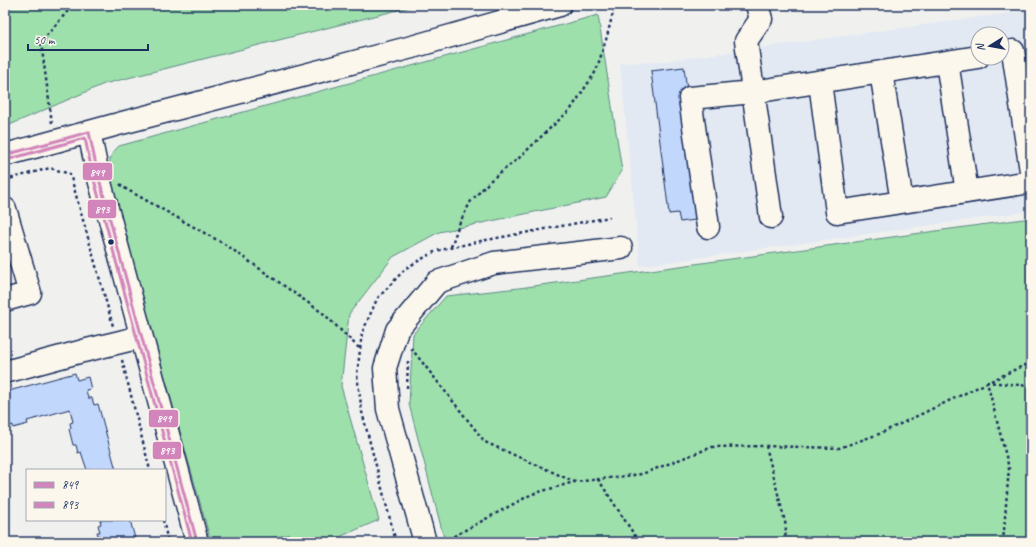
<svg xmlns="http://www.w3.org/2000/svg" width="1036" height="547" font-family="Caveat,sans-serif">
	<rect width="100%" height="100%" fill="#f0f1ef"/>
	<filter id="ink" filterUnits="userSpaceOnUse"><feTurbulence type="fractalNoise" baseFrequency=".025" numOctaves="2"/><feDisplacementMap in="SourceGraphic" scale="8" xChannelSelector="R" yChannelSelector="G"/><feConvolveMatrix kernelMatrix="1 2 1 2 8 2 1 2 1" color-interpolation-filters="sRGB"/></filter>
	<g filter="url(#ink)">
		<!-- built -->
		<path fill="#e2e9f3" fill-rule="evenodd" d="M1031,10V211L640,266L620,63L657,62ZM978,34H1002V58H978Z"/>
		<!-- green -->
		<path fill="#9ee0ab" stroke="#5c8884" d="M5,5H418L104,84L5,127Z
			M598,15L622,171L606,197L439,232L393,257L349,314L341,386L379,520L337,538L336,542H291L289,534L258,542H211L108,173C109,161 110,154 119,146Z
			M1031,218V542H445L409,404L413,334L446,296L519,288Z"/>
		<!-- building -->
		<path fill="#c2d7fc" stroke="#1b2f5e" d="M684,67L703,219L680,222L678,213L669,214L651,71Z
			M75,373L77,380L88,377L91,389L86,390L88,398H92L94,405L98,404L116,470H87L81,452L78,453L76,445H73L69,429L71,428L70,423L73,422L70,409L27,421L28,424L13,428V425L5,427V392Z
			M100,520H130L136,542H100L97,532H100L98,525L101,524Z"/>
		<g fill="none" stroke-linecap="round" stroke-linejoin="round">
			<defs>
				<path id="minor" d="M757,5L761,19L746,41L771,217
					M1013,51L1031,171
					M947,62L967,192
					M881,72L902,202
					M820,82L837,212L1031,182
					M89,132L98,175L197,542
					M5,155L122,123L412,47L560,5
					M5,209L30,293L5,300
					M708,227L690,98L753,92L978,57
					M5,372L83,351L141,337
					M425,542L388,409L385,368L397,330L437,282L494,263L621,248"/>
			</defs>
			<!-- minor casing -->
			<use href="#minor" stroke="#1b2f5e" stroke-width="25"/>
			<!-- path -->
			<path stroke="#1b2f5e" stroke-width="2.5" stroke-dasharray="3 3" stroke-linecap="butt" d="M52,123L41,42L73,5
				M5,180L50,168L70,174L113,326
				M120,184L126,189L226,245L324,314L360,349
				M451,247L459,224L471,201L491,180L519,158L546,132L571,109L596,71L606,40L615,5
				M411,348L485,442L575,482L642,474L712,447L766,446L839,448L879,434L1031,362
				M122,360L150,470
				M407,388L408,361
				M766,446L786,526L785,542
				M598,479L639,542
				M163,520L168,542
				M396,542L362,412L357,375L362,333L377,299L406,268L436,251L481,241L610,217
				M443,542L532,494L574,482
				M1003,542L1009,468L987,382L1031,386"/>
			<!-- minor -->
			<use href="#minor" stroke="#fbf7ec" stroke-width="22"/>
			<defs>
				<path id="bus-1" d="M5,155L89,132L98,175L197,542"/>
				<path id="bus-2" d="M6,160L85,138L93,176L192,542"/>
			</defs>
			<!-- bus-1 casing -->
			<use href="#bus-1" stroke="#fbf7ec" stroke-width="6"/>
			<!-- bus-2 casing -->
			<use href="#bus-2" stroke="#fbf7ec" stroke-width="6"/>
			<!-- bus-1 -->
			<use href="#bus-1" stroke="#d185bb" stroke-width="3"/>
			<!-- bus-2 -->
			<use href="#bus-2" stroke="#d185bb" stroke-width="3"/>
		</g>
	</g>
	<!-- markers -->
	<circle fill="#1b2f5e" stroke="#fbf7ec" stroke-width="1.5" cx="111" cy="242" r="3.5"/>
	<g stroke="#fbf7ec" stroke-width="1.5">
		<rect x="82" y="162" width="31" height="19" rx="4" fill="#d185bb"/>
		<rect x="87" y="199" width="30" height="20" rx="4" fill="#d185bb"/>
		<rect x="148" y="409" width="31" height="19" rx="4" fill="#d185bb"/>
		<rect x="152" y="441" width="30" height="19" rx="4" fill="#d185bb"/>
	</g>
	<g font-size="11" text-anchor="middle" font-weight="bold" fill="#fff">
		<text x="97" y="176">849</text>
		<text x="102" y="213">893</text>
		<text x="164" y="422">849</text>
		<text x="167" y="454">893</text>
	</g>
	<!-- margin -->
	<rect width="1036" height="547" fill="none" stroke="#fbf7ec" stroke-width="20"/>
	<rect x="10" y="10" width="1016" height="527" fill="none" stroke="#1b2f5e" stroke-width="1.5" filter="url(#ink)"/>
	<!-- legend -->
	<rect x="26" y="469" width="140" height="52" fill="#fbf7ec" stroke="#a1a7b3"/>
	<rect x="34" y="482" width="20" height="6" fill="#d185bb" stroke="#a1a7b3"/>
	<text x="62" y="489" font-size="12" fill="#1b2f5e">849</text>
	<rect x="34" y="502" width="20" height="6" fill="#d185bb" stroke="#a1a7b3"/>
	<text x="62" y="509" font-size="12" fill="#1b2f5e">893</text>
	<!-- north arrow -->
	<g transform="translate(990 46) rotate(259)"><circle r="19" fill="#fbf7ec" stroke="#a1a7b3"/>
	<path d="M0-3L7 15L0 10L-7 15Z" fill="#1b2f5e"/>
	<text y="-6" font-size="11" font-weight="bold" text-anchor="middle" fill="#1b2f5e">N</text>
	</g>
	<!-- scale -->
	<path d="M28 44v6h120v-6" fill="none" stroke="#1b2f5e" stroke-width="2"/>
	<text x="34" y="44" font-size="12" fill="#1b2f5e" stroke="#fbf7ec" stroke-width="3" paint-order="stroke">50 m</text>
</svg>
